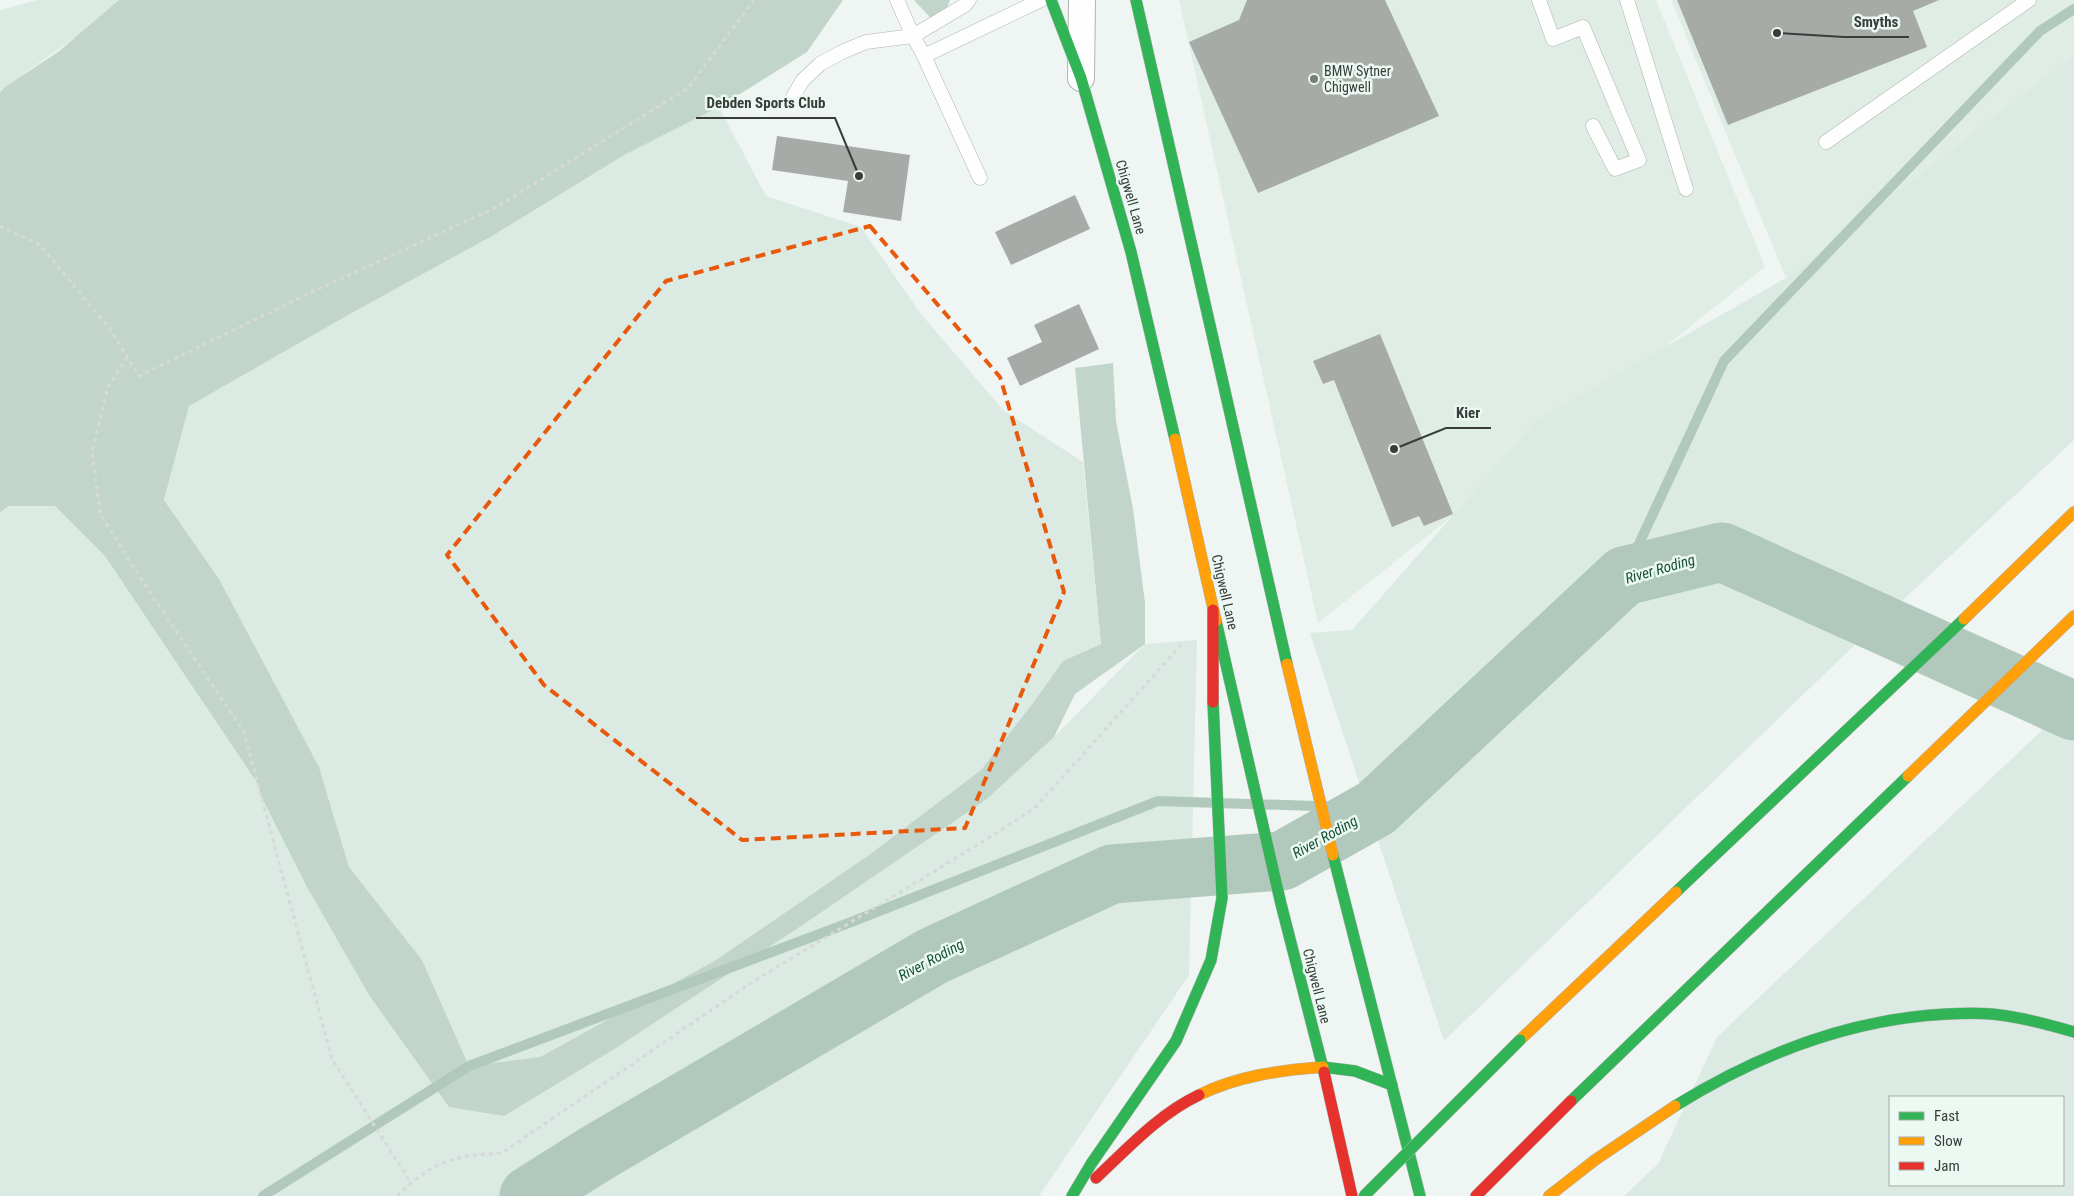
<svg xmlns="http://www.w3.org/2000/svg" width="2074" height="1196" font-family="'Roboto Condensed',sans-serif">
	<rect width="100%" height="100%" fill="#eff5f2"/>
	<!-- built -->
	<path fill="#dfede5" d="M1179,0H1656L1765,267L1318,623Z
		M1671,0H2074V54L1786,278Z"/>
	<!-- green -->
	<path fill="#dbeae2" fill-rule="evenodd" d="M38,0H119L77,36L18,78L0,100V10Z
		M2074,54V440L1840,659L1444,1041L1310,633L1352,630L1538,419L1786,278Z
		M719,107L766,196L861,227L920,313L1003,410L1083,462L1101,644L1063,661L1033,703L981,770L869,855L716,960L540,1057L469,1066L422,960L349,867L319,767L219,579L164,500L189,405L350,314L492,236L626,154Z
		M8,506H55L133,567L449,1107L810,920L987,799L1054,737L1145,644L1197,640L1189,975L1039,1196H0V513Z
		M2074,700V1196H1624L1658,1164L1717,1037ZM1890,1097H2063V1185H1890Z"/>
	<!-- forest -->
	<path fill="#c1d5ca" d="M119,0H843L807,52L719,107L626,154L492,236L350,314L189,406L164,500L219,579L319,767L349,867L422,960L469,1066L540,1057L716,960L869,855L981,770L1033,703L1063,661L1101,644L1075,368L1113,363L1116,421L1133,509L1145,603V644L1075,694L1054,737L987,799L810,920L616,1048L504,1116L449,1107L369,995L307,887L261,796L258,784L105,556L55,506H8L0,513V93L5,87L58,52Z
		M914,0H950L940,28Z"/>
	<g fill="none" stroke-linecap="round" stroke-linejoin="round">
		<!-- stream -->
		<path stroke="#b1c9bd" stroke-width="10" d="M1624,576L1724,361L2040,31L2074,9
			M263,1196L469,1066L854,921L1158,801L1376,808"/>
		<!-- river -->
		<path stroke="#b1c9bd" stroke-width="59" d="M529,1196L597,1153L933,956L1112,874L1282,861L1376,808L1624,576L1722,552L2074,711"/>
	</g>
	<!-- building -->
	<path fill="#a6aba8" d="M1247,0H1385L1439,116L1258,193L1189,42L1239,20Z
		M1677,0H1939L1913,11L1927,47L1728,125Z
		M777,136L910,155L901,221L843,212L848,181L772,170Z
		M1075,195L1090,229L1011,265L995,232Z
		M1079,304L1099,349L1020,386L1007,358L1042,342L1034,325Z
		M1380,334L1453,514L1424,526L1419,516L1392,527L1334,380L1323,384L1313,361Z"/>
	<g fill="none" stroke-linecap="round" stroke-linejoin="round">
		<defs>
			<path id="lane" d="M897,0L913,36L924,56L1041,0
				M1539,0L1553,39L1583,27L1639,160L1615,169L1593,126
				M1627,0L1686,189
				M924,56L980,178
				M793,97L803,80L820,64L842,52L866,42L913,36L965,5L969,0
				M1826,142L2029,0"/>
			<path id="street" d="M1081,78L1082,0"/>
			<path id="fast" d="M1051,0L1081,78L1131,252L1175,439
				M1136,0L1287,664
				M1216,621L1281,904L1324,1072
				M1333,855L1420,1196
				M1676,892L1964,619
				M1323,1067L1355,1071L1392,1085
				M1571,1101L1908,776
				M1675,1106C1757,1055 1849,1019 1947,1014C1964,1013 1982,1012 2000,1015C2025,1018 2050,1025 2074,1032
				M1072,1196L1091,1164L1176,1041L1211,960L1222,898L1213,702"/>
			<path id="slow" d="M1175,439L1216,621
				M1964,619L2074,512
				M1287,664L1333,855
				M1908,776L2074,616
				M1520,1040L1676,892
				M1199,1095C1237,1076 1281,1070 1323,1067
				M1549,1196L1595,1160L1675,1106"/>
			<path id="jam" d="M1213,610V702
				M1324,1072L1352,1196
				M1096,1178C1128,1148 1159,1114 1199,1095
				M1476,1196L1571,1101"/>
		</defs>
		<!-- lane casing -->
		<use href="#lane" stroke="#b0b4b2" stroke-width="15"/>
		<!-- street casing -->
		<use href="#street" stroke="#b0b4b2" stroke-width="28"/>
		<!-- fast casing -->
		<use href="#fast" stroke="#b0b4b2" stroke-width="12"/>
		<!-- slow casing -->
		<use href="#slow" stroke="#b0b4b2" stroke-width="12"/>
		<!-- jam casing -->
		<use href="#jam" stroke="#b0b4b2" stroke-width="12"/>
		<!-- path -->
		<path stroke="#d7d9d8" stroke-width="3" stroke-dasharray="4 4" stroke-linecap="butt" d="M0,226L40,245L110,329L139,376L312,292L495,208L688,88L754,0
			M127,357L108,387L92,452L100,513L133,567L244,732L332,1059L411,1183
			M397,1196C434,1160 452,1156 502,1153L751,983L992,836L1036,807L1181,645"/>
		<!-- lane -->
		<use href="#lane" stroke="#fdfefd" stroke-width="14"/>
		<!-- street -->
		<use href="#street" stroke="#fdfefd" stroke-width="26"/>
		<!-- fast -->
		<use href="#fast" stroke="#30b455" stroke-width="11"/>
		<!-- slow -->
		<use href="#slow" stroke="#ff9f0a" stroke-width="11"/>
		<!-- jam -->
		<use href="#jam" stroke="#e5322d" stroke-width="11"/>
		<defs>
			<path id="fast-bridge" d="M1364,1196L1520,1040"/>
		</defs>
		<!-- fast-bridge casing -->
		<use href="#fast-bridge" stroke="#b0b4b2" stroke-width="12" stroke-linecap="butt"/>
		<!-- fast-bridge -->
		<use href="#fast-bridge" stroke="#30b455" stroke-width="11"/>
	</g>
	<!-- marked area -->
	<path fill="none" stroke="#e8590c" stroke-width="4" stroke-dasharray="10 6" stroke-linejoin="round" d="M870,226L1000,377L1064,592L965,828L742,840L544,685L447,555L666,281Z"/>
	<!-- markers -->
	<circle fill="#787d7a" stroke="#ecf8f2" stroke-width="2" cx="1314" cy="79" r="5"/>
	<g text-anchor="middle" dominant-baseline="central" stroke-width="5" stroke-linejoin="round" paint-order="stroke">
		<!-- poi labels -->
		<g font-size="14" fill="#383d3a" stroke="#ecf8f2" text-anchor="start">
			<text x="1324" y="71">BMW Sytner<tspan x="1324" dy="16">Chigwell</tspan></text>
		</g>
		<!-- street labels -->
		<g font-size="14" fill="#383d3a" stroke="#ecf8f2">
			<text transform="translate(1131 197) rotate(74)">Chigwell Lane</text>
			<text transform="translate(1225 592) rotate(77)">Chigwell Lane</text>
			<text transform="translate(1317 986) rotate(76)">Chigwell Lane</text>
		</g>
		<!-- water labels -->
		<g font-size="15" font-style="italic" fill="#165039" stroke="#ecf8f2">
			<text transform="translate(1660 569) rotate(-16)">River Roding</text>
			<text transform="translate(1325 837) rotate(-29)">River Roding</text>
			<text transform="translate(931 960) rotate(-28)">River Roding</text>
		</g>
	</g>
	<!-- callouts -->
	<path fill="none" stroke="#383d3a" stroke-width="2" d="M1777 33L1844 37H1909M859 176L835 118H696M1394 449L1446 428H1491"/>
	<g fill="#383d3a" stroke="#ecf8f2" stroke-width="2">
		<circle cx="1777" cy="33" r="5"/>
		<circle cx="859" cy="176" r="5"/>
		<circle cx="1394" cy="449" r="5"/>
	</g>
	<g font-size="15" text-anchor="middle" font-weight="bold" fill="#383d3a" stroke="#ecf8f2" stroke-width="5" stroke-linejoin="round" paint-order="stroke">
		<text x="1876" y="27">Smyths</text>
		<text x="766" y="108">Debden Sports Club</text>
		<text x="1468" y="418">Kier</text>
	</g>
	<!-- legend -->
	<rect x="1889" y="1096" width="175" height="90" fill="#ecf8f2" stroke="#a4ada8"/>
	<rect x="1899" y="1112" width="25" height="8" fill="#30b455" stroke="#a4ada8"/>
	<text x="1934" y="1121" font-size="15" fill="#383d3a">Fast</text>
	<rect x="1899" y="1137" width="25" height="8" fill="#ff9f0a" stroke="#a4ada8"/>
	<text x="1934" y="1146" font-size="15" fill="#383d3a">Slow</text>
	<rect x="1899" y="1162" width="25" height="8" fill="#e5322d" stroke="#a4ada8"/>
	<text x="1934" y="1171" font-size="15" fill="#383d3a">Jam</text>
</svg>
